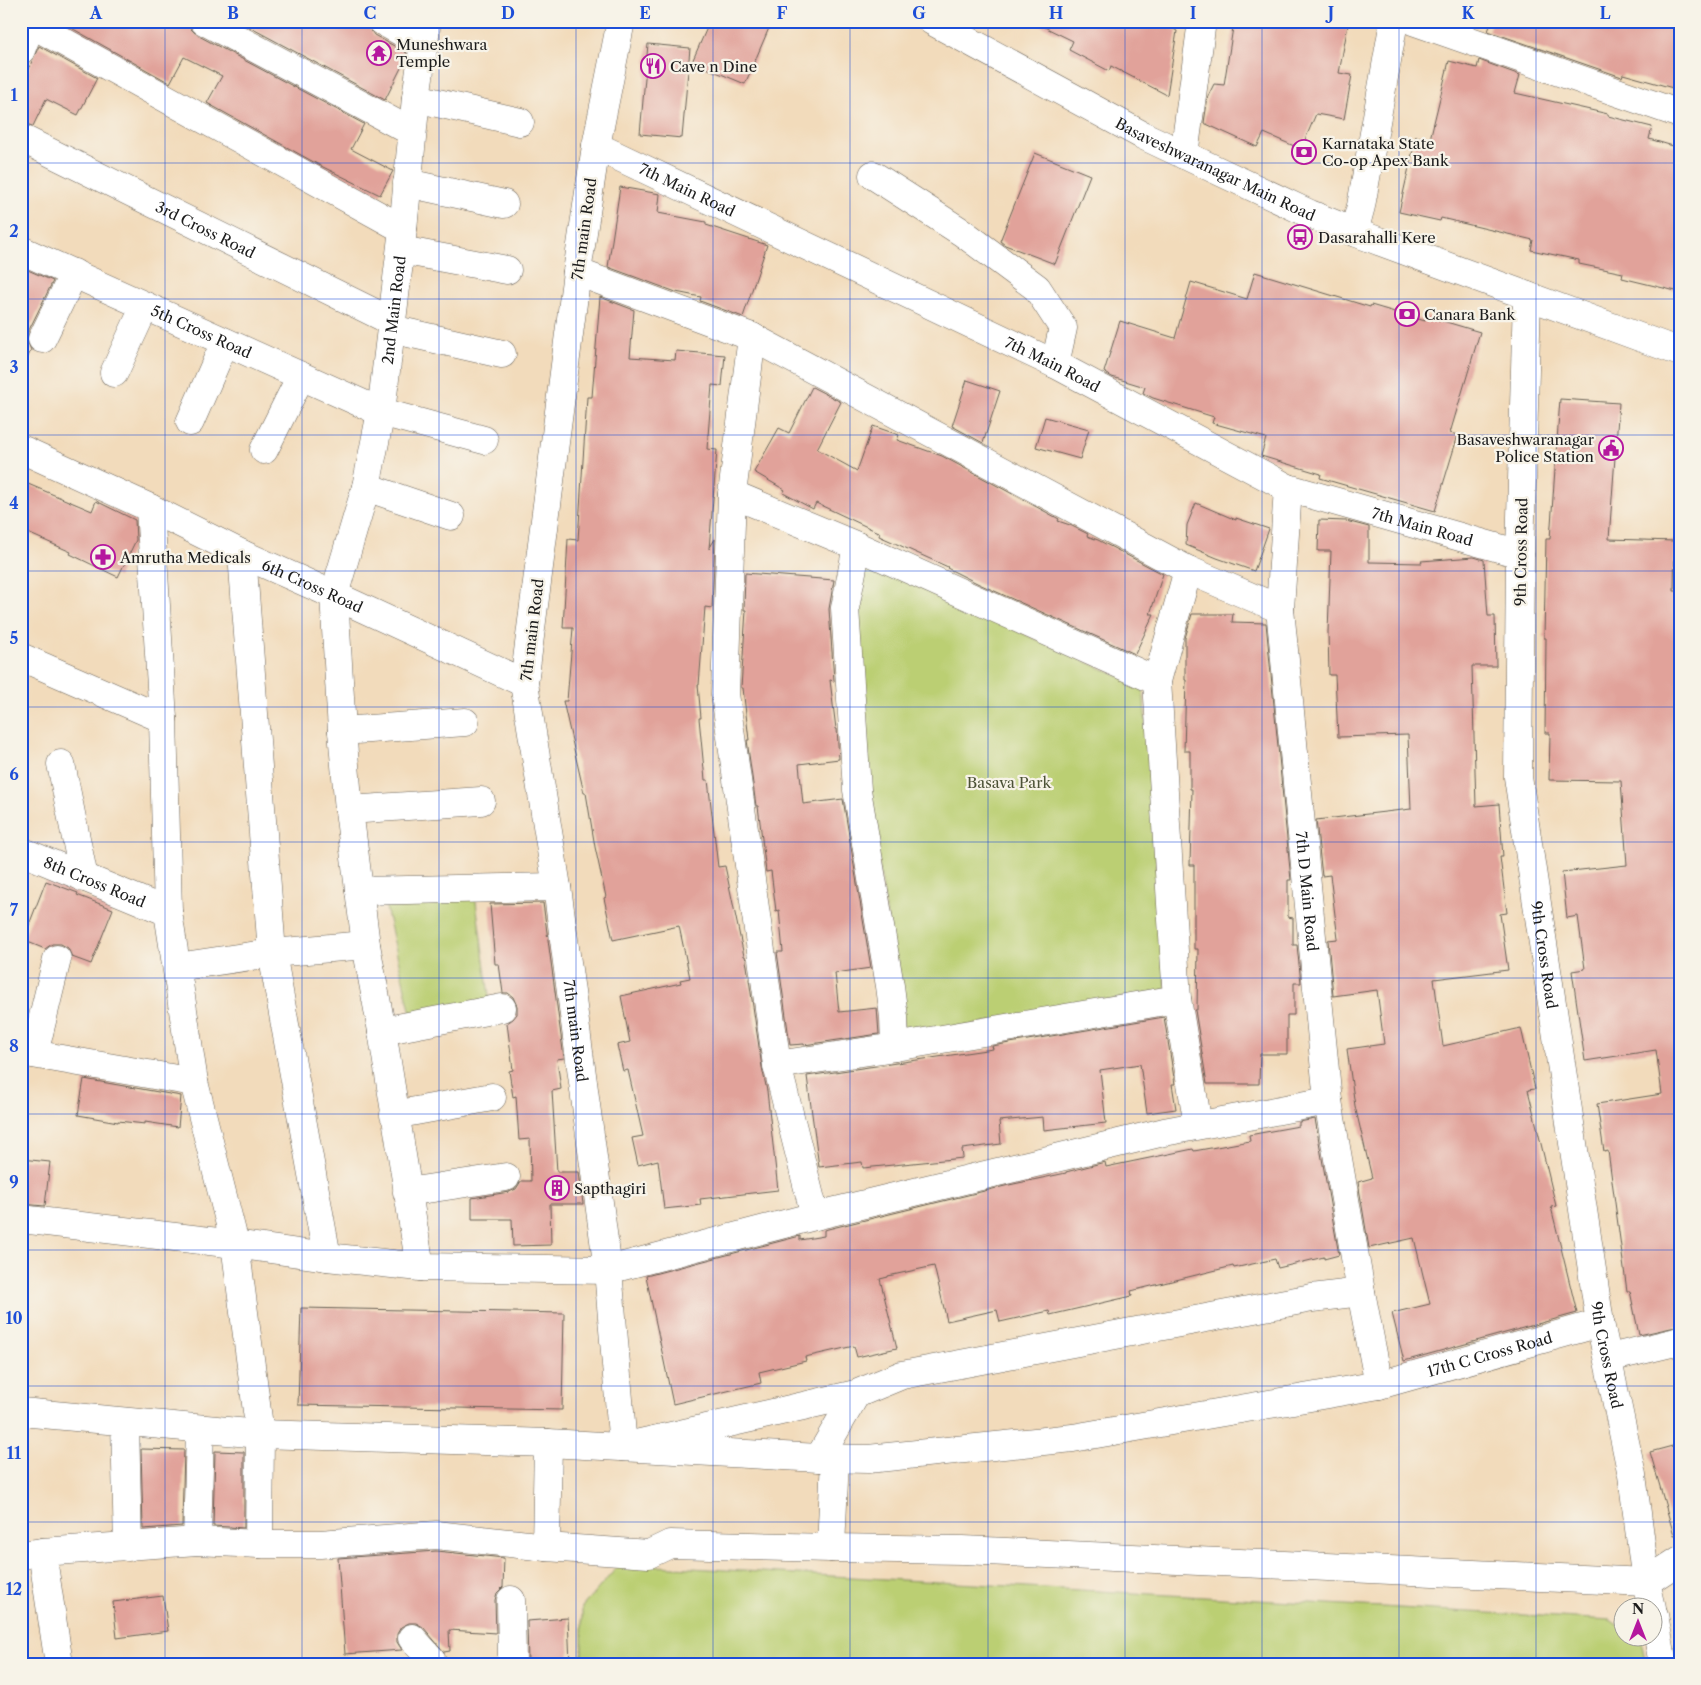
<svg xmlns="http://www.w3.org/2000/svg" width="1701" height="1685" font-family="'Libre Caslon Text',serif">
	<rect width="100%" height="100%" fill="#f7f3e8"/>
	<filter id="ink" filterUnits="userSpaceOnUse"><feTurbulence type="fractalNoise" baseFrequency=".02" numOctaves="2"/><feDisplacementMap in="SourceGraphic" scale="10" xChannelSelector="R" yChannelSelector="G"/><feConvolveMatrix kernelMatrix="1 2 1 2 8 2 1 2 1" color-interpolation-filters="sRGB"/></filter>
	<filter id="wash" filterUnits="userSpaceOnUse"><feTurbulence type="fractalNoise" baseFrequency=".0096" numOctaves="4" result="noise"/><feDisplacementMap in="SourceGraphic" scale="20" xChannelSelector="R" yChannelSelector="G"/><feGaussianBlur stdDeviation="1.12" result="paint"/><feColorMatrix in="noise" values="0 0 0 0 0 0 0 0 0 0 0 0 0 0 0 0 0 1.4 0 .05"/><feComposite in="paint" operator="in"/></filter>
	<g filter="url(#wash)">
		<rect width="100%" height="100%" fill="#f2dbbb"/>
		<!-- green -->
		<path fill="#bbcf73" stroke="#6c7648" d="M863,562L1143,687L1166,990L905,1037L867,783L851,608Z
			M475,895L490,1003L411,1014L384,899Z
			M620,1564L1611,1620L1623,1628L1624,1638H1641L1647,1664H582V1607Z"/>
		<g id="blocks">
			<!-- building -->
			<path fill="#e1a29a" d="M59,21H188L191,29L197,35L364,124L351,149L393,171L380,195L319,165L207,103L222,76L184,57L170,83Z
				M238,21H358L368,26L374,35L407,53L406,58L385,100Z
				M710,21H772L745,84L692,62Z
				M1032,21H1173L1170,27L1177,31L1167,95L1111,66L1109,71L1069,50L1073,41Z
				M1234,21H1326L1348,25L1339,73L1352,75L1344,119L1316,114L1301,149L1264,133L1257,147L1204,123L1208,96L1214,84L1224,85Z
				M1492,21H1680V90L1623,74L1622,77L1488,31Z
				M648,44L690,48L682,138L640,134Z
				M39,46L97,78L78,115L46,99L33,126L21,123V85Z
				M1479,60L1520,75L1515,93L1608,114V116L1652,127L1649,139L1680,148V292L1622,278L1623,273L1579,264V260L1531,250L1533,240L1441,218L1440,221L1399,212L1416,136L1430,139L1449,61L1477,68Z
				M1035,153L1090,175L1055,264L1005,245L1000,241Z
				M620,187L660,194L658,213L706,222V225L767,245L743,317L700,301L701,297L676,292L608,267Z
				M21,267L53,281L28,332L27,341L31,350L21,372Z
				M1255,272L1370,307L1371,305L1425,321L1426,316L1480,332L1450,433L1458,435L1435,511L1320,478L1321,474L1261,456L1266,438L1212,423L1214,417L1153,398L1143,393L1145,387L1112,377L1104,372L1120,321L1175,338L1191,282L1247,299Z
				M600,297L634,310L630,357L675,360L676,351L725,355L722,386L712,385L707,449L717,450L709,549L715,539L712,608L705,607L699,685H698L701,718H699L705,780H708L718,867L725,866L744,956H745L747,966L762,1067L767,1091L778,1190L700,1199L701,1205L664,1209L658,1160L638,1165L632,1138L643,1136L628,1070L623,1071L617,1045L630,1042L621,996L681,983L680,980L690,978L679,926L613,940L604,898L606,897L595,847L586,793H584L563,701H567L573,628H563L568,539L578,540L587,397H592Z
				M967,380L1000,391L983,443L952,426Z
				M812,387L841,402L817,449L857,471L873,426L899,435L897,440L942,456L1059,519L1058,521L1070,525L1088,534L1087,536L1098,540L1163,574L1150,614H1154L1135,654L979,584L947,568L948,567L879,536L880,533L816,503L813,509L783,493L785,490L754,472L779,428L789,433Z
				M1560,399L1619,403L1609,539L1675,541L1674,591H1680V1326L1639,1335L1630,1291H1627L1608,1151L1604,1152L1597,1104L1662,1094L1656,1050L1585,1061L1572,971L1585,969L1578,916L1567,918L1562,872L1627,865L1621,781L1549,780L1550,733H1545L1546,638H1544L1546,539H1550Z
				M1045,417L1089,429L1080,459L1036,447Z
				M21,481L92,511L96,501L135,520L136,540L118,577L70,554L71,552L21,530Z
				M1196,503L1236,520V518L1269,529L1254,571L1217,558L1186,545L1187,525Z
				M1319,520L1346,521L1369,527V562L1422,563L1421,561L1474,557L1484,560L1488,616H1495L1496,666H1472L1476,806L1499,804L1503,857H1500L1507,913L1500,914L1508,970L1434,979L1443,1046L1521,1028L1535,1089L1528,1090L1556,1206L1551,1207L1577,1313L1404,1361L1392,1313L1430,1304L1414,1238L1369,1248L1358,1182L1372,1178L1355,1106L1347,1049L1384,1044L1377,990L1333,996L1328,940L1338,939L1330,875L1322,876L1316,820L1411,809L1408,735L1338,737L1335,675H1329L1328,632L1331,551H1318Z
				M745,573L834,580L829,609L834,681L830,680L836,729H837L839,759L799,764L803,804L843,799L871,968L835,973L839,1012L877,1008L879,1034L804,1045V1044L790,1045L777,952H783L779,910L776,911L771,871L766,872L758,806H756L747,740H749L743,688H741L746,610H744Z
				M1192,614H1233L1232,622L1266,623L1291,880H1288V917L1293,918V945H1297L1301,983H1294V1015H1287V1054H1260L1259,1084H1207L1195,1010H1197L1198,949H1194V865H1190L1192,789H1190V751H1184L1186,680H1185V638Z
				M46,881L78,893L77,895L113,909L91,964L72,957L68,948L61,944H52L45,949L23,940Z
				M543,903L564,1058L557,1059L561,1089L552,1091L557,1172H579L583,1204H550L551,1245L513,1246L512,1219H472V1198L509,1192L516,1189L521,1181H531L530,1139L519,1140L516,1096L513,1097L509,1071L513,1070L507,1023L513,1019L517,1014V1006L513,997L508,993H503L499,964H495L490,904Z
				M1164,1017L1175,1084H1172L1176,1109L1147,1113L1140,1064L1100,1070L1106,1123L1044,1130L1043,1117L999,1121L1001,1144L962,1149L963,1158L863,1168L862,1162L819,1167L807,1076L993,1049L992,1046Z
				M84,1079L181,1096L178,1127L145,1122V1124L118,1121V1122L78,1115Z
				M1315,1119L1339,1255L1324,1259V1257L1278,1268L1275,1259L1234,1268L1233,1266L1131,1291L1132,1296L1050,1315L1049,1311L1000,1322L997,1310L947,1321L934,1266L888,1276V1277L880,1279L897,1348L857,1357L854,1346L805,1357L806,1361L759,1372L761,1383L673,1404L646,1276L800,1236V1240L824,1236V1230L1009,1185L1066,1173V1172L1105,1162L1106,1167L1193,1149L1194,1151L1250,1141L1249,1135L1299,1126V1122Z
				M21,1159L50,1162L45,1206L21,1204Z
				M301,1308L564,1313L562,1410L298,1405Z
				M1680,1444V1534L1674,1535L1650,1452Z
				M141,1449L184,1450L182,1526L143,1529Z
				M215,1451L244,1452V1528L213,1526Z
				M436,1551L504,1558L503,1587L497,1593L495,1600L496,1633L449,1630L450,1651L444,1652L423,1627L416,1623H409L401,1627L397,1634V1642L402,1650L345,1654L338,1558Z
				M163,1596L168,1631L117,1638L113,1602Z
				M568,1618L570,1664H528L527,1621Z"/>
		</g>
	</g>
	<g filter="url(#ink)">
		<use href="#blocks" fill-opacity="0" stroke="#675f54" stroke-width="1"/>
		<g fill="none" stroke-linecap="round" stroke-linejoin="round">
			<defs>
				<g id="minor">
					<path d="M26,21L403,229"/>
					<path d="M204,21L412,132"/>
					<path d="M382,21L423,44"/>
					<path id="s1" d="M621,21L596,146L577,272L524,683L557,887L608,1270L623,1447L856,1394"/>
					<path d="M1413,21L1680,114"/>
					<path d="M21,50L31,24"/>
					<path d="M416,98L520,122"/>
					<path id="s2" d="M21,138L391,321"/>
					<path id="s3" d="M596,146L1055,364L1288,488L1520,554"/>
					<path d="M1184,155L1202,21"/>
					<path d="M873,175L963,233L1037,288L1063,328L1055,364"/>
					<path d="M407,183L504,204"/>
					<path d="M1354,232L1361,206L1394,21"/>
					<path id="s4" d="M21,250L381,412L484,440"/>
					<path d="M401,250L507,270"/>
					<path d="M577,272L752,337L1188,570L1280,609"/>
					<path id="s5" d="M1527,296L1520,554L1518,777L1600,1323L1632,1475L1646,1582L1652,1608"/>
					<path d="M391,329L502,354"/>
					<path d="M752,337L732,494L725,694L777,1065L815,1216"/>
					<path d="M42,339L74,273"/>
					<path d="M114,373L145,306"/>
					<path d="M190,422L225,342"/>
					<path id="s6" d="M21,449L150,508L242,554L334,595L524,683"/>
					<path d="M264,450L301,376"/>
					<path d="M366,487L451,516"/>
					<path id="s7" d="M1288,488L1280,609L1328,1101L1361,1292L1379,1385"/>
					<path d="M732,494L857,546L1157,681L1188,570"/>
					<path d="M857,546L845,608L857,790L890,986L894,1017L895,1047L1177,999L1157,681"/>
					<path d="M242,554L272,953L327,1257"/>
					<path d="M21,657L163,719"/>
					<path d="M342,731L465,722"/>
					<path d="M61,764L84,878"/>
					<path d="M349,810L481,801"/>
					<path id="s8" d="M21,851L168,912"/>
					<path d="M359,891L557,887"/>
					<path d="M177,967L272,953L366,945"/>
					<path d="M1177,999L1198,1125"/>
					<path d="M382,1031L502,1008"/>
					<path d="M21,1052L194,1082"/>
					<path d="M34,1054L57,959"/>
					<path d="M777,1065L895,1047"/>
					<path d="M394,1115L492,1097"/>
					<path d="M407,1192L506,1177"/>
					<path d="M21,1219L235,1244L194,1082L168,912L163,719L150,508"/>
					<path id="s9" d="M420,1267L382,1031L366,945L349,810L342,731L334,595L366,487L381,412L403,229L416,98L427,21"/>
					<path d="M1609,1358L1680,1341"/>
					<path id="s10" d="M21,1412L260,1434L548,1443L819,1458L868,1459L1073,1438L1379,1385L1600,1323"/>
					<path d="M125,1422L128,1547"/>
					<path d="M819,1458L856,1394L902,1375L1312,1298L1361,1292"/>
					<path d="M197,1541L200,1429"/>
					<path d="M259,1544L260,1434L235,1244L327,1257L420,1267L608,1270L815,1216L1164,1132L1328,1101"/>
					<path d="M546,1547L548,1443"/>
					<path d="M831,1548L835,1458"/>
					<path d="M42,1552L59,1664"/>
					<path d="M21,1555L42,1552L197,1541L259,1544H320L436,1535L546,1547L649,1554L670,1544L831,1548L963,1550L1646,1582L1680,1560"/>
					<path d="M511,1600L512,1664"/>
					<path d="M1654,1615L1663,1664"/>
					<path d="M412,1638L431,1659L429,1664"/>
				</g>
				<g id="major">
					<path id="s11" d="M932,21L1142,135L1310,214L1354,232L1680,352"/>
				</g>
			</defs>
			<!-- minor casing -->
			<use href="#minor" stroke="#675f54" stroke-width="29"/>
			<!-- major casing -->
			<use href="#major" stroke="#675f54" stroke-width="29"/>
			<!-- minor -->
			<use href="#minor" stroke="#fff" stroke-width="28"/>
			<!-- major -->
			<use href="#major" stroke="#fff" stroke-width="28"/>
		</g>
	</g>
	<!-- grid -->
	<path fill="none" stroke="#1d4ed8" stroke-width="1" stroke-opacity="0.55" d="M165,21V1664M302,21V1664M439,21V1664M576,21V1664M713,21V1664M850,21V1664M988,21V1664M1125,21V1664M1262,21V1664M1399,21V1664M1536,21V1664M21,163H1680M21,299H1680M21,435H1680M21,571H1680M21,707H1680M21,842H1680M21,978H1680M21,1114H1680M21,1250H1680M21,1386H1680M21,1522H1680"/>
	<!-- icons -->
	<defs>
		<symbol id="temple-ring" viewBox="-11 -11 22 22"><circle r="9.5" fill="#f7f3e8" stroke="#b5179e" stroke-width="1.5"/><path d="M0-6L5-2H3V0L6.5 2.5H4V6H1.5V3h-3V6H-4V2.5H-6.5L-3 0V-2H-5Z" fill="#b5179e"/></symbol>
		<symbol id="restaurant-ring" viewBox="-11 -11 22 22"><circle r="9.5" fill="#f7f3e8" stroke="#b5179e" stroke-width="1.5"/><path d="M-5-6h1v4h1v-4h1v4h1v-4h1v5L-1.5 .5V6h-2V.5L-5-1ZM5-6V6H3V1.5H1.5Q1.5-4 5-6Z" fill="#b5179e"/></symbol>
		<symbol id="bank-ring" viewBox="-11 -11 22 22"><circle r="9.5" fill="#f7f3e8" stroke="#b5179e" stroke-width="1.5"/><path d="M-6-4H6V4H-6ZM0-2.3a2.3 2.3 0 1 0 0 4.6a2.3 2.3 0 1 0 0-4.6Z" fill="#b5179e"/></symbol>
		<symbol id="bus-ring" viewBox="-11 -11 22 22"><circle r="9.5" fill="#f7f3e8" stroke="#b5179e" stroke-width="1.5"/><path d="M-5-6H5V4H4V6H2V4H-2V6H-4V4H-5ZM-3.5-4V0h7V-4ZM-3.5 1.2v1.5H-2V1.2ZM2 1.2v1.5H3.5V1.2Z" fill="#b5179e"/></symbol>
		<symbol id="civic-ring" viewBox="-11 -11 22 22"><circle r="9.5" fill="#f7f3e8" stroke="#b5179e" stroke-width="1.5"/><path d="M-.6-6.5H3V-4.5H.6V-3L4-1V1h2V6H-6V1h2V-1L-.6-3ZM-1.2 2.5V6h2.4V2.5Z" fill="#b5179e"/></symbol>
		<symbol id="pharmacy-ring" viewBox="-11 -11 22 22"><circle r="9.5" fill="#f7f3e8" stroke="#b5179e" stroke-width="1.5"/><path d="M-2-6h4v4h4v4h-4v4h-4v-4h-4v-4h4Z" fill="#b5179e"/></symbol>
		<symbol id="building-ring" viewBox="-11 -11 22 22"><circle r="9.5" fill="#f7f3e8" stroke="#b5179e" stroke-width="1.5"/><path d="M-4-6H4V6H1V3H-1V6H-4ZM-2.5-4.3h1.7v1.8h-1.7ZM.8-4.3h1.7v1.8H.8ZM-2.5-1h1.7V.8h-1.7ZM.8-1h1.7V.8H.8Z" fill="#b5179e"/></symbol>
	</defs>
	<g fill-rule="evenodd">
		<use href="#temple-ring" x="365" y="39" width="28" height="28"/>
		<use href="#restaurant-ring" x="639" y="52" width="28" height="28"/>
		<use href="#bank-ring" x="1290" y="138" width="28" height="28"/>
		<use href="#bus-ring" x="1286" y="223" width="28" height="28"/>
		<use href="#bank-ring" x="1393" y="300" width="28" height="28"/>
		<use href="#civic-ring" x="1597" y="434" width="28" height="28"/>
		<use href="#pharmacy-ring" x="89" y="543" width="28" height="28"/>
		<use href="#building-ring" x="543" y="1174" width="28" height="28"/>
	</g>
	<g text-anchor="middle" dominant-baseline="central" stroke-width="4.5" stroke-linejoin="round" paint-order="stroke">
		<!-- poi labels -->
		<g font-size="15" fill="#1c1c1c" stroke="#f7f3e8" text-anchor="start">
			<text x="396" y="44">Muneshwara<tspan x="396" dy="17">Temple</tspan></text>
			<text x="670" y="66">Cave n Dine</text>
			<text x="1322" y="143">Karnataka State<tspan x="1322" dy="17">Co-op Apex Bank</tspan></text>
			<text x="1318" y="237">Dasarahalli Kere</text>
			<text x="1424" y="314">Canara Bank</text>
			<text x="1594" y="439" text-anchor="end">Basaveshwaranagar<tspan x="1594" dy="17">Police Station</tspan></text>
			<text x="120" y="557">Amrutha Medicals</text>
			<text x="574" y="1188">Sapthagiri</text>
		</g>
		<!-- street labels -->
		<g font-size="15" fill="#1c1c1c" stroke="#f7f3e8">
			<text stroke="none"><textPath href="#s11" startOffset="320">Basaveshwaranagar Main Road</textPath></text>
			<text stroke="none"><textPath href="#s3" startOffset="101">7th Main Road</textPath></text>
			<text stroke="none"><textPath href="#s2" startOffset="206">3rd Cross Road</textPath></text>
			<text transform="translate(584 229) rotate(-82)">7th main Road</text>
			<text stroke="none"><textPath href="#s9" startOffset="970">2nd Main Road</textPath></text>
			<text stroke="none"><textPath href="#s4" startOffset="198">5th Cross Road</textPath></text>
			<text stroke="none"><textPath href="#s3" startOffset="506">7th Main Road</textPath></text>
			<text stroke="none"><textPath href="#s3" startOffset="912">7th Main Road</textPath></text>
			<text transform="translate(1521 552) rotate(-89)">9th Cross Road</text>
			<text stroke="none"><textPath href="#s6" startOffset="322">6th Cross Road</textPath></text>
			<text transform="translate(532 630) rotate(-83)">7th main Road</text>
			<text stroke="none"><textPath href="#s8" startOffset="80">8th Cross Road</textPath></text>
			<text stroke="none"><textPath href="#s7" startOffset="405">7th D Main Road</textPath></text>
			<text stroke="none"><textPath href="#s5" startOffset="661">9th Cross Road</textPath></text>
			<text stroke="none"><textPath href="#s1" startOffset="1021">7th main Road</textPath></text>
			<text stroke="none"><textPath href="#s10" startOffset="1480">17th C Cross Road</textPath></text>
			<text stroke="none"><textPath href="#s5" startOffset="1066">9th Cross Road</textPath></text>
		</g>
		<!-- park labels -->
		<g font-size="15" fill="#4c5236" stroke="#f7f3e8">
			<text x="1009" y="782">Basava Park</text>
		</g>
	</g>
	<!-- margin -->
	<rect width="1701" height="1685" fill="none" stroke="#f7f3e8" stroke-width="55"/>
	<!-- north arrow -->
	<g transform="translate(1638 1622)"><circle r="24" fill="#f7f3e8" stroke="#9f9d96"/>
	<path d="M0-4L9 19L0 12L-9 19Z" fill="#b5179e"/>
	<text y="-8" font-size="14" font-weight="bold" text-anchor="middle" fill="#1c1c1c">N</text>
	</g>
	<rect x="28" y="28" width="1646" height="1630" fill="none" stroke="#1d4ed8" stroke-width="2"/>
	<g font-size="16" text-anchor="middle" font-weight="bold" fill="#1d4ed8">
		<text x="96" y="19">A</text>
		<text x="233" y="19">B</text>
		<text x="370" y="19">C</text>
		<text x="508" y="19">D</text>
		<text x="645" y="19">E</text>
		<text x="782" y="19">F</text>
		<text x="919" y="19">G</text>
		<text x="1056" y="19">H</text>
		<text x="1193" y="19">I</text>
		<text x="1331" y="19">J</text>
		<text x="1468" y="19">K</text>
		<text x="1605" y="19">L</text>
		<text x="14" y="101">1</text>
		<text x="14" y="237">2</text>
		<text x="14" y="373">3</text>
		<text x="14" y="509">4</text>
		<text x="14" y="644">5</text>
		<text x="14" y="780">6</text>
		<text x="14" y="916">7</text>
		<text x="14" y="1052">8</text>
		<text x="14" y="1188">9</text>
		<text x="14" y="1324">10</text>
		<text x="14" y="1459">11</text>
		<text x="14" y="1595">12</text>
	</g>
</svg>
